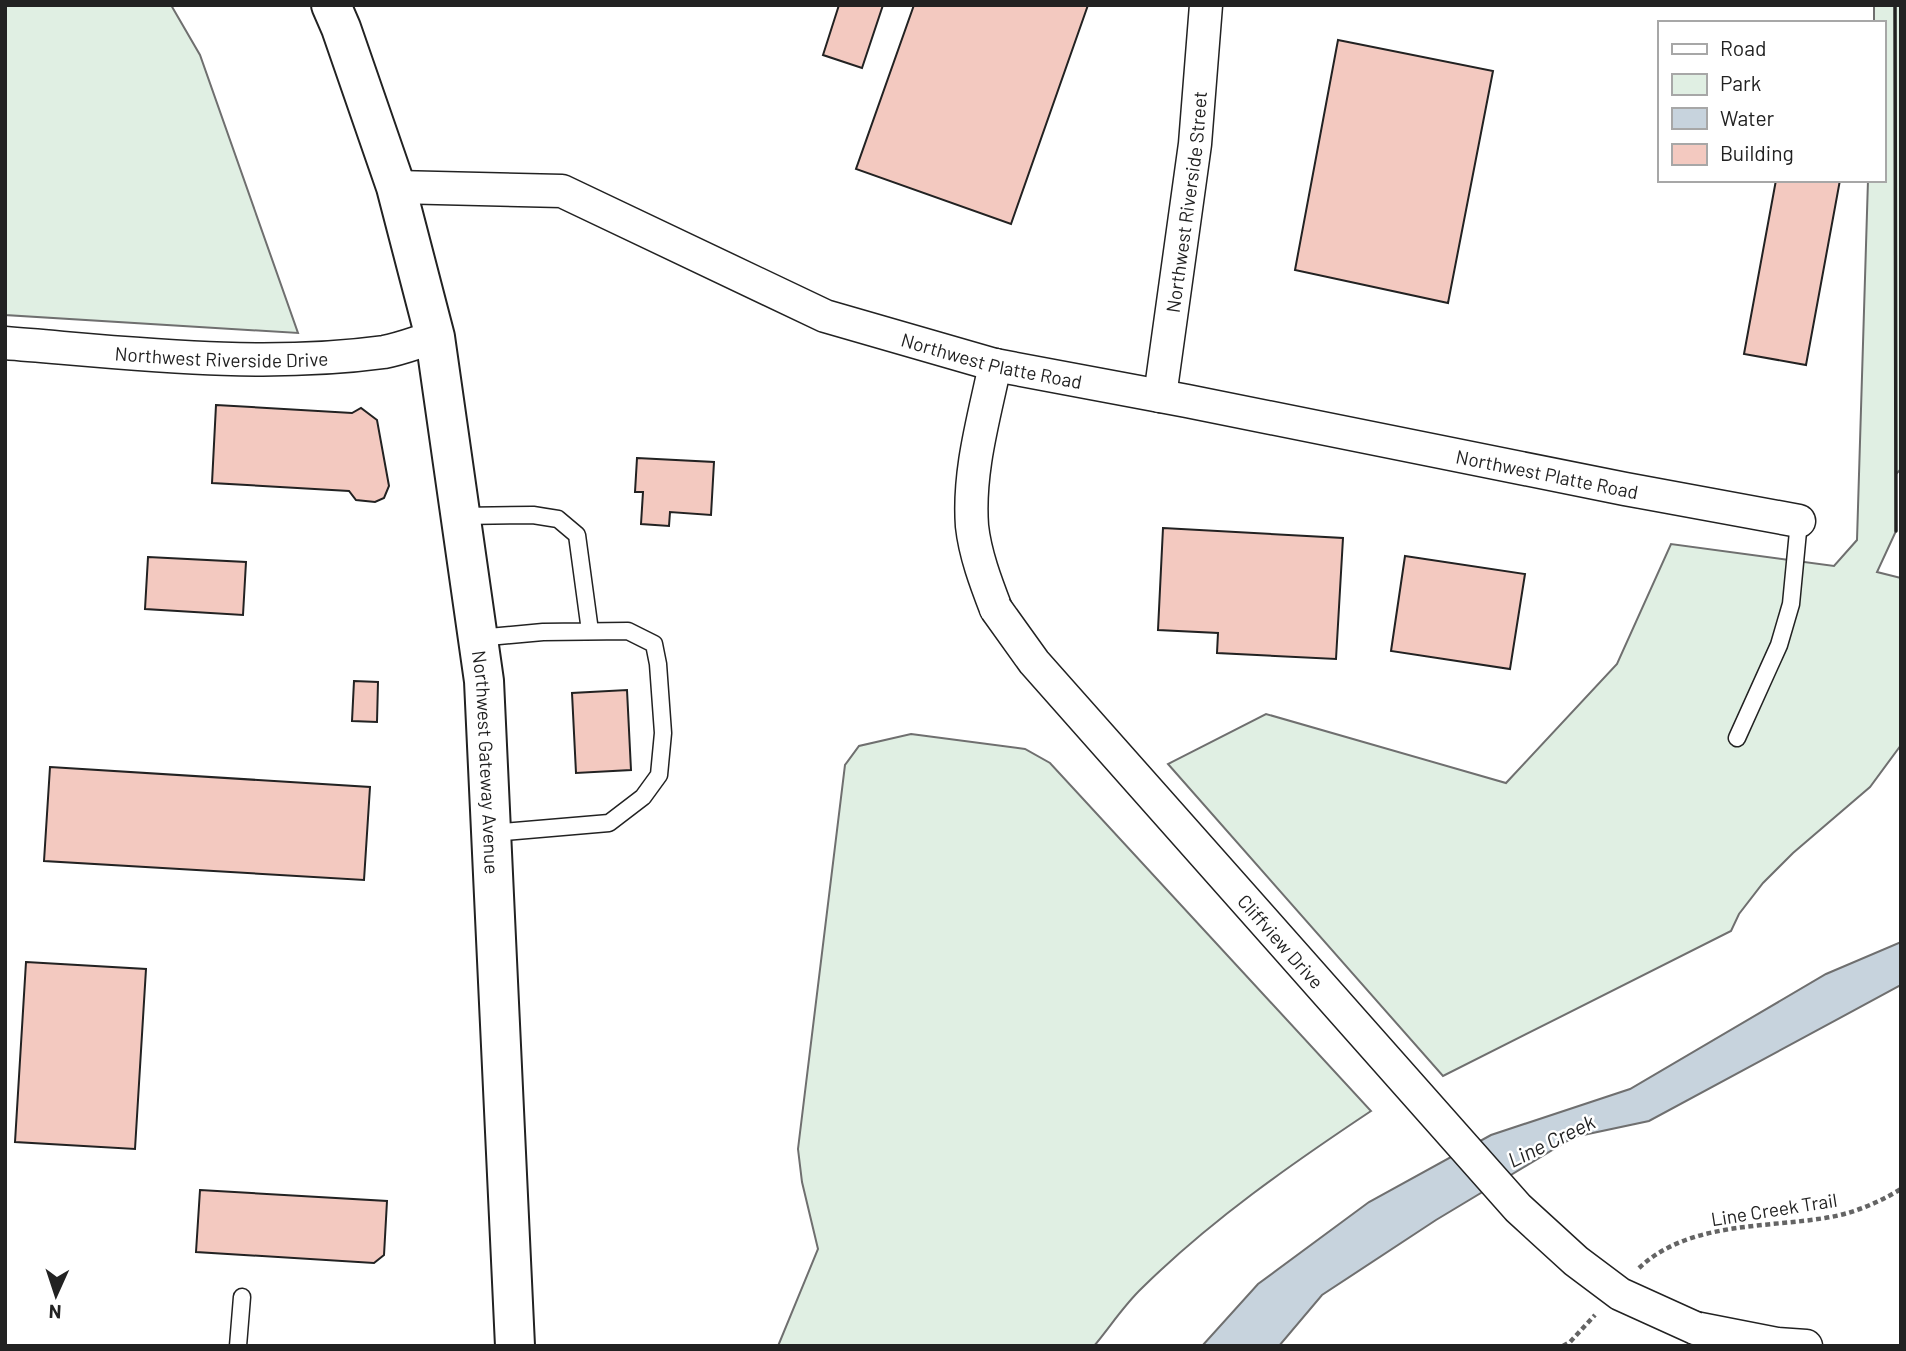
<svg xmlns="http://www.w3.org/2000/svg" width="1906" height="1351" font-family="Barlow,sans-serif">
	<rect width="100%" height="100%" fill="#fff"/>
	<!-- green -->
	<path fill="#e0efe3" stroke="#6f6f6f" stroke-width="2" d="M5,5H171L200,55L298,333L5,315Z
		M1874,5H1901V469L1896,474V531L1877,572L1901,578V745L1870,787L1793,853L1763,883L1739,914L1731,931L1443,1076L1168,764L1266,714L1506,783L1617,664L1671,544L1834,566L1857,540L1868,180H1883V23H1874Z
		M911,734L1025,749L1050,763L1371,1111C1290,1165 1211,1220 1142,1288C1124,1305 1110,1327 1094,1346H778L818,1249L802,1182L798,1149L845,765L859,746Z"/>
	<!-- water -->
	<path fill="#c7d3dd" stroke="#6f6f6f" stroke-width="2" d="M1901,942V985L1649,1121L1574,1137L1436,1220L1322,1295L1279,1346H1202L1258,1284L1369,1202L1491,1135L1630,1089L1826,974Z"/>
	<!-- building -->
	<path fill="#f3c9c0" stroke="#222" stroke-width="2" d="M839,5H883L862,68L823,55Z
		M914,5H1088L1011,224L856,169Z
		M1338,40L1493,71L1448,303L1295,270Z
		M1776,180H1840L1806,365L1744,354Z
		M216,405L352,413L361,408L377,420L389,486L384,498L375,502L356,500L349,491L212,483Z
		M637,458L714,462L711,515L670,512L669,526L641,524L643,492H635Z
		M1163,528L1343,538L1336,659L1217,653L1218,633L1158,630Z
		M1405,556L1525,574L1510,669L1391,651Z
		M148,557L246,562L243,615L145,609Z
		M354,681L378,682L377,722L352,721Z
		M627,690L631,770L576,773L572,693Z
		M50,767L370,787L364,880L44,861Z
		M26,962L146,969L135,1149L15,1142Z
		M200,1190L387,1201L384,1255L374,1263L196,1252Z"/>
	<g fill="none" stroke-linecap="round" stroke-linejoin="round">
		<defs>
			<path id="lane" d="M460,516L533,515L558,519L577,535L590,631
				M478,638L543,632L628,631L654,644L658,664L663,733L659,775L643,797L609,823L492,833
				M1737,738L1779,645L1791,604L1799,521
				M238,1346L242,1297"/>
			<g id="street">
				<path id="s1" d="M396,187L562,191L825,316L995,365L1187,401L1625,489L1799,521"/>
				<path id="s2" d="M5,343C131,353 258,369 384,352C401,349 418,342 435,337"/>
				<path d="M995,365C984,418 968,471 972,526C975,554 986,583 996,609"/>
				<path id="s3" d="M1160,396L1195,144L1206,5"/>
				<path d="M1695,1328L1777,1344L1806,1346"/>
			</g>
			<g id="secondary">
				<path id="s4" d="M331,5L341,28L396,187L435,337L484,681L515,1346"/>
			</g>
		</defs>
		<!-- lane casing -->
		<use href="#lane" stroke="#222" stroke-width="19"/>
		<!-- street casing -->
		<use href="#street" stroke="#222" stroke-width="35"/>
		<!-- secondary casing -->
		<use href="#secondary" stroke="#222" stroke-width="42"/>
		<!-- path -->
		<path stroke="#646464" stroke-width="4.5" stroke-dasharray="5 3.5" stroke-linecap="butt" d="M1639,1268C1688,1222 1763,1228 1825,1218C1852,1214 1878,1203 1901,1189
			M1563,1346L1570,1342L1595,1315"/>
		<!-- lane -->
		<use href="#lane" stroke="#fff" stroke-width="16"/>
		<!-- street -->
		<use href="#street" stroke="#fff" stroke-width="32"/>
		<!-- secondary -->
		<use href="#secondary" stroke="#fff" stroke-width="38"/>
		<defs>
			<g id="street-bridge">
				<path id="s5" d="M996,609L1034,662L1518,1208L1576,1261L1620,1294L1695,1328"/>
			</g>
		</defs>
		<!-- street-bridge casing -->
		<use href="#street-bridge" stroke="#222" stroke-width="35" stroke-linecap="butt"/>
		<!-- street-bridge -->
		<use href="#street-bridge" stroke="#fff" stroke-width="32"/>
		<!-- wall -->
		<path stroke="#222" stroke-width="3.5" d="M1895,5L1896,531"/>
	</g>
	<g text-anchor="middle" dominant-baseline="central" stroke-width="5" stroke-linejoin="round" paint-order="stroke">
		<!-- street labels -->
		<g font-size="19" fill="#222" stroke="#fff">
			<text stroke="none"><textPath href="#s3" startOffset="196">Northwest Riverside Street</textPath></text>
			<text stroke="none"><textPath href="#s2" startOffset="217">Northwest Riverside Drive</textPath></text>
			<text stroke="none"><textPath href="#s1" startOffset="630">Northwest Platte Road</textPath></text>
			<text stroke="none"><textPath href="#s1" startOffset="1197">Northwest Platte Road</textPath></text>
			<text stroke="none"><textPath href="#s4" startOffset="777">Northwest Gateway Avenue</textPath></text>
			<text stroke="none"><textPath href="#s5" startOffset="438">Cliffview Drive</textPath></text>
			<text transform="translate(1774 1209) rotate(-9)">Line Creek Trail</text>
		</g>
		<!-- water labels -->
		<g font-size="21" font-style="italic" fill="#222" stroke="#fff">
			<text transform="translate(1551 1140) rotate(-26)">Line Creek</text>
		</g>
	</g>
	<!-- border -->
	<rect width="1906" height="1351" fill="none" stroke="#222222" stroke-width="14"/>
	<!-- legend -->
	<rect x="1658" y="21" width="228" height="161" fill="#ffffff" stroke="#a7a7a7" stroke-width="2"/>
	<rect x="1672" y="44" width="35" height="10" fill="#ffffff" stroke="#a7a7a7" stroke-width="2"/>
	<text x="1720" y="56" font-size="21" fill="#222222">Road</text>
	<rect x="1672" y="74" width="35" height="21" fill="#e0efe3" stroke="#a7a7a7" stroke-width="2"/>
	<text x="1720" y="91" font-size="21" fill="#222222">Park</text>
	<rect x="1672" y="108" width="35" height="21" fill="#c7d3dd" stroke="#a7a7a7" stroke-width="2"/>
	<text x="1720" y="126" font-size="21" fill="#222222">Water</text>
	<rect x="1672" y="144" width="35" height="21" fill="#f3c9c0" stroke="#a7a7a7" stroke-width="2"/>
	<text x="1720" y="161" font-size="21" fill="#222222">Building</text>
	<!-- north arrow -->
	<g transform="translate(56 1295) rotate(183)" stroke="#ffffff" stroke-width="5" paint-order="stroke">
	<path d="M0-5L12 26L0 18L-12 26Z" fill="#222222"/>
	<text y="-10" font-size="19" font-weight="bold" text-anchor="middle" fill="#222222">N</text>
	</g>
</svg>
